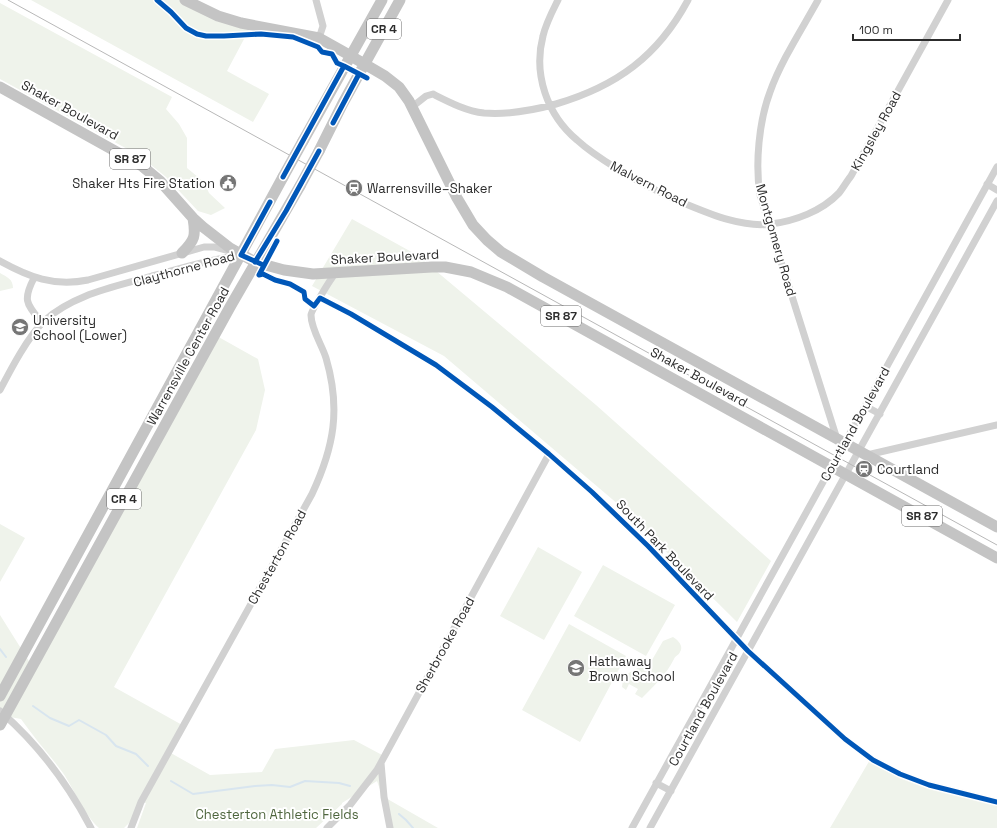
<svg xmlns="http://www.w3.org/2000/svg" width="997" height="828" font-family="'Space Grotesk',sans-serif">
	<rect width="100%" height="100%" fill="#fff"/>
	<!-- green -->
	<path fill="#eff3eb" d="M31,0H185L251,26L227,71L269,94L253,122Z
		M0,3L172,97L166,109L179,124L187,138V168L204,182L209,193L225,208L211,215L198,211L166,177L140,156L0,79Z
		M352,219L417,255L596,405L771,561L737,622L619,505L444,356L312,286Z
		M0,273C7,277 13,279 13,288L0,291Z
		M215,335L258,359L265,390L256,430L114,687L184,726L169,752L210,775L262,772L275,749L354,740L384,756V797L438,828H393L377,781L342,803V804L316,828H137L146,803L139,801L131,821L124,828H99C85,816 74,789 63,773C50,755 34,738 21,719L5,716L0,711V615L32,666Z
		M0,524L25,538L0,582Z
		M538,547L582,572L544,640L500,616Z
		M603,565L675,605L646,656L574,616Z
		M569,624L626,656L580,742L522,710Z
		M673,637C678,640 684,646 680,652C679,655 675,656 674,659C666,675 654,686 642,698L635,694L638,689L629,684L626,690L622,687L623,680L627,674L652,660L663,641Z
		M871,758L900,774L997,802V828H830Z"/>
	<g fill="none" stroke-linecap="round" stroke-linejoin="round">
		<!-- stream -->
		<path stroke="#d8e5ef" stroke-width="2" d="M0,649L6,657
			M33,706L50,718L69,726L79,720L106,735L116,746L136,754L148,766
			M171,781L193,794L255,786L272,785L290,787L305,781L339,783L350,786
			M399,814L406,820L413,828"/>
		<!-- minor -->
		<path stroke="#d1d1d1" stroke-width="7" d="M316,0L323,26L319,38
			M558,0C552,12 546,23 543,36C533,74 547,115 577,140C589,151 603,160 616,168C637,181 658,192 681,202C708,213 741,228 771,224C795,221 822,211 839,193C843,188 847,181 851,176L948,0
			M818,0C802,29 781,61 770,92C759,121 755,164 760,195L837,439
			M412,107L426,96L433,94C449,102 466,111 484,113C508,115 534,110 556,104C617,86 658,56 688,0
			M987,184L997,190
			M0,261C29,277 54,287 88,280L204,247H215L230,251
			M34,278C22,301 27,304 42,323
			M320,298L351,314L436,365L492,407L549,454L592,492L648,546L748,651L845,739L873,760L900,774L929,785L997,802
			M0,390C11,369 27,338 44,321C74,294 115,287 152,276C182,268 211,259 241,255
			M865,406L880,414
			M867,455L997,425
			M0,711C38,744 68,784 91,828
			M381,763L384,797L390,828
			M656,783L671,791
			M131,828L141,802L312,494C334,447 341,409 326,358C322,345 311,329 311,315C311,311 331,278 335,274
			M327,828L350,805L377,770L549,454
			M632,828L997,167
			M650,828L997,201"/>
		<!-- primary -->
		<path stroke="#c4c4c4" stroke-width="11" d="M185,0L218,16L241,23L319,38L344,52L385,76L399,87L409,101L457,198L473,225L487,240L501,252L543,277L997,527
			M0,87L142,166L160,181L193,218L203,227L230,248L255,262L284,270L313,274L432,267H445L471,272L507,287L997,558
			M303,141L382,0
			M319,151L343,103L400,0
			M182,253C195,240 196,236 193,218
			M0,696L283,177
			M0,725L230,307L300,186"/>
		<!-- tram -->
		<path stroke="#b8b8b8" stroke-width="1" d="M8,0L997,545"/>
		<!-- primary-bridge -->
		<path stroke="#c4c4c4" stroke-width="11" d="M283,177L303,141
			M300,186L319,151"/>
		<defs>
			<path id="cycleway" d="M157,0L171,12L186,28L197,34L206,36H224L261,34L293,37L318,47L322,52L332,54L337,63L344,66L367,78
				M333,123L359,74
				M283,177L344,66
				M277,241L259,275L263,274L275,280L290,284L304,292L305,299L314,306L320,298L351,314L436,365L492,407L549,454L592,492L648,546L748,651L845,739L873,760L900,774L929,785L997,802
				M255,262L286,211L319,151
				M261,264L241,255L270,202"/>
		</defs>
		<!-- cycleway casing -->
		<use href="#cycleway" stroke="#fff" stroke-width="8"/>
		<!-- cycleway -->
		<use href="#cycleway" stroke="#0057b8" stroke-width="5"/>
	</g>
	<!-- icons -->
	<defs>
		<symbol id="civic-disc" viewBox="-11 -11 22 22"><circle r="9.5" fill="#767676" stroke="#fff"/><path d="M-.6-6.5H3V-4.5H.6V-3L4-1V1h2V6H-6V1h2V-1L-.6-3ZM-1.2 2.5V6h2.4V2.5Z" fill="#fff"/></symbol>
		<symbol id="station-disc" viewBox="-11 -11 22 22"><circle r="9.5" fill="#767676" stroke="#fff"/><path d="M-3-6H3Q5-6 5-4V2Q5 4 3 4L4.5 6H3L1.5 4h-3L-3 6H-4.5L-3 4Q-5 4-5 2V-4Q-5-6-3-6ZM-3.5-4v3h7v-3ZM-3.5 1v1.5H-2V1ZM2 1v1.5H3.5V1Z" fill="#fff"/></symbol>
		<symbol id="school-disc" viewBox="-11 -11 22 22"><circle r="9.5" fill="#767676" stroke="#fff"/><path d="M0-5L7-2L0 1L-7-2ZM-4 1L0 2.5L4 1V4Q0 6-4 4Z" fill="#fff"/></symbol>
	</defs>
	<g fill-rule="evenodd">
		<use href="#civic-disc" x="218" y="173" width="20" height="20"/>
		<use href="#station-disc" x="344" y="178" width="20" height="20"/>
		<use href="#school-disc" x="10" y="317" width="20" height="20"/>
		<use href="#station-disc" x="854" y="459" width="20" height="20"/>
		<use href="#school-disc" x="566" y="658" width="20" height="20"/>
	</g>
	<g text-anchor="middle" dominant-baseline="central" stroke-width="4" stroke-linejoin="round" paint-order="stroke">
		<!-- shield labels -->
		<g fill="#fff" stroke="#6b6b6b" stroke-width="1">
			<rect x="367" y="19" width="34" height="20" rx="3"/>
			<rect x="110" y="149" width="40" height="20" rx="3"/>
			<rect x="541" y="306" width="40" height="20" rx="3"/>
			<rect x="107" y="489" width="34" height="20" rx="3"/>
			<rect x="902" y="506" width="40" height="20" rx="3"/>
		</g>
		<g font-size="12" font-weight="bold" fill="#2c2c2c">
			<text x="384" y="29">CR 4</text>
			<text x="130" y="159">SR 87</text>
			<text x="561" y="316">SR 87</text>
			<text x="124" y="499">CR 4</text>
			<text x="922" y="516">SR 87</text>
		</g>
		<!-- street labels -->
		<g font-size="13" fill="#2c2c2c" stroke="#fff">
			<text transform="translate(70 110) rotate(29)">Shaker Boulevard</text>
			<text transform="translate(876 131) rotate(-61)">Kingsley Road</text>
			<text transform="translate(649 184) rotate(27)">Malvern Road</text>
			<text transform="translate(776 240) rotate(74)">Montgomery Road</text>
			<text transform="translate(385 257) rotate(-3)">Shaker Boulevard</text>
			<text transform="translate(184 269) rotate(-15)">Claythorne Road</text>
			<text transform="translate(188 356) rotate(-61)">Warrensville Center Road</text>
			<text transform="translate(699 377) rotate(29)">Shaker Boulevard</text>
			<text transform="translate(855 424) rotate(-61)">Courtland Boulevard</text>
			<text transform="translate(665 550) rotate(46)">South Park Boulevard</text>
			<text transform="translate(277 557) rotate(-61)">Chesterton Road</text>
			<text transform="translate(445 645) rotate(-61)">Sherbrooke Road</text>
			<text transform="translate(703 709) rotate(-61)">Courtland Boulevard</text>
		</g>
		<!-- poi labels -->
		<g font-size="13" fill="#2c2c2c" stroke="#fff" text-anchor="start">
			<text x="215" y="183" text-anchor="end">Shaker Hts Fire Station</text>
			<text x="367" y="188">Warrensville–Shaker</text>
			<text x="33" y="320">University<tspan x="33" dy="15">School (Lower)</tspan></text>
			<text x="877" y="469">Courtland</text>
			<text x="589" y="661">Hathaway<tspan x="589" dy="15">Brown School</tspan></text>
		</g>
		<!-- park labels -->
		<g font-size="13" fill="#4e653d" stroke="#fff">
			<text x="277" y="814">Chesterton Athletic Fields</text>
		</g>
	</g>
	<!-- scale -->
	<path d="M853 34v6h107v-6" fill="none" stroke="#2c2c2c" stroke-width="2"/>
	<text x="859" y="34" font-size="12" fill="#2c2c2c" stroke="#ffffff" stroke-width="3" paint-order="stroke">100 m</text>
</svg>
